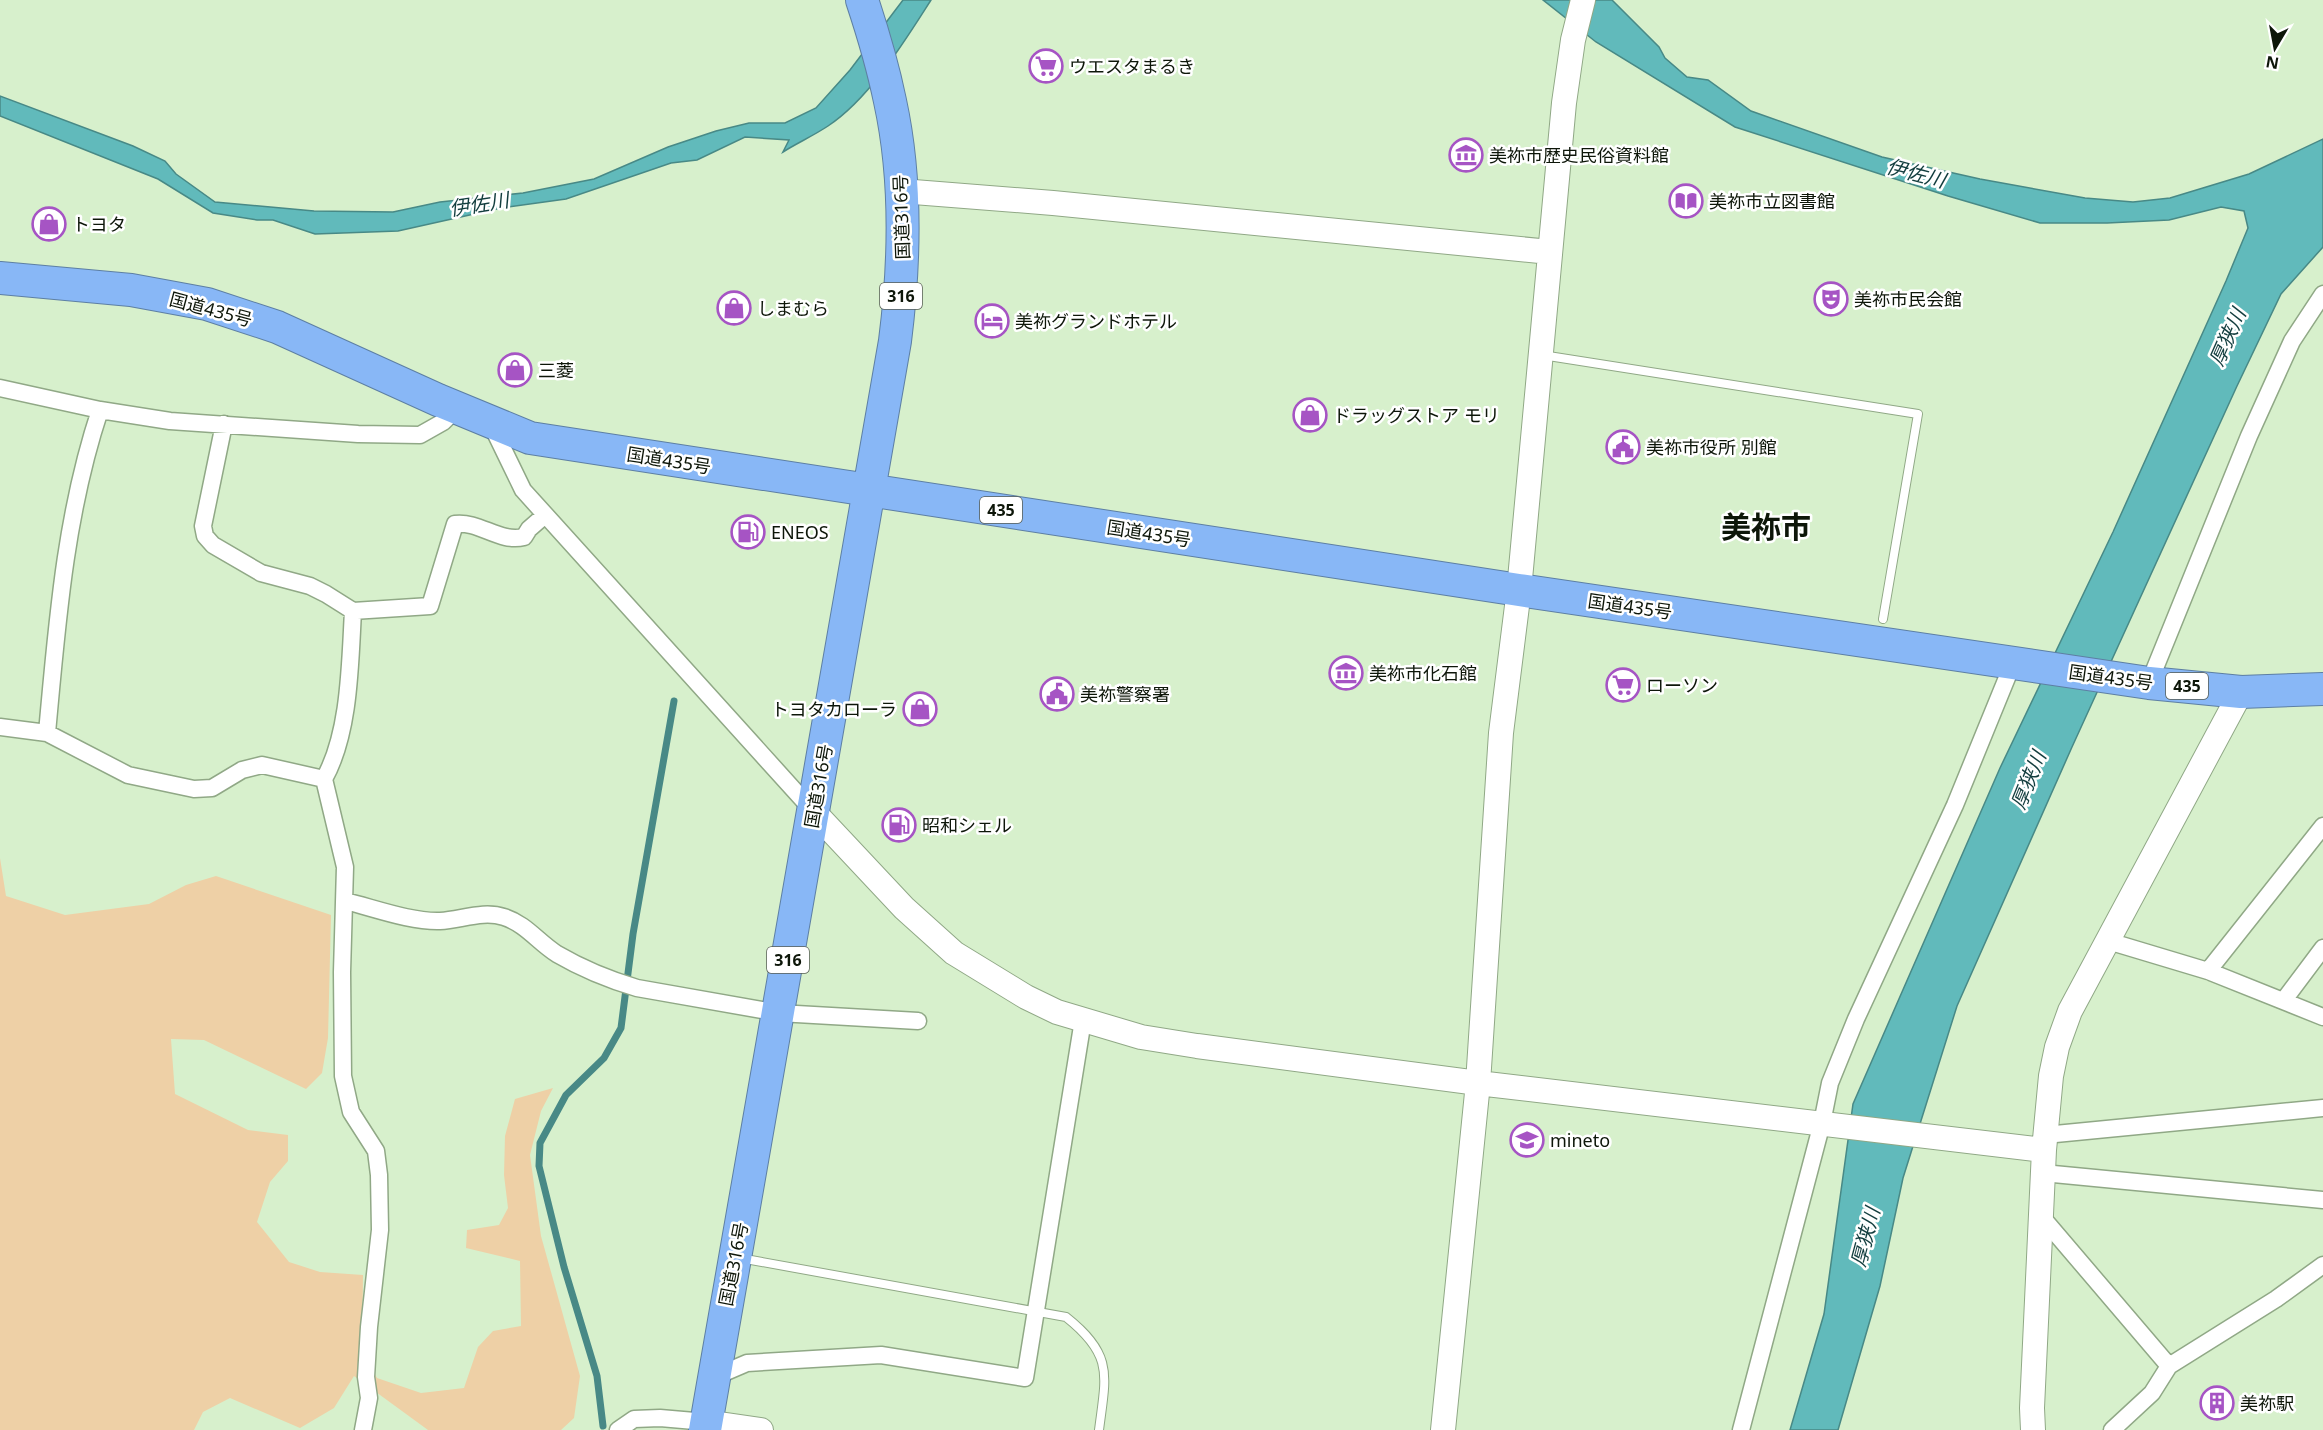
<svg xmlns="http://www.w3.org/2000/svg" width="2323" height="1430" font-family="'Noto Sans','Noto Sans JP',sans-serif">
	<rect width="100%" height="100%" fill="#d7f0cc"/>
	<!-- green -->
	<path fill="#eed0a6" d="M0,858L6,896L65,915L149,904L186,885L216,876L331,915L328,1038L322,1073L306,1089L204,1040L171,1039L175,1094L248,1130L288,1135V1161L270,1182L257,1222L289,1262L320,1272L363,1275L362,1350L377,1378L421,1393L464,1388L478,1347L493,1331L521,1326L520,1261L466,1248L467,1230L499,1225L508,1208L504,1175L505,1136L515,1099L553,1088L541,1111L530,1155L541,1236L580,1376L574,1418L561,1430H428L354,1376L334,1408L300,1428L230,1398L203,1412L194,1430H0Z"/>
	<!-- water -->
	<path fill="#61babb" stroke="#488986" stroke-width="1.5" d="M903,0H931C904,42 870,98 828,126C813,136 797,143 783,152L789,140L745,137L697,160L671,163L566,199L501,208L398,231L315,234L273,220H257L213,213L158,179L0,116V96L133,146L165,161L176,174L215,202L314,211L393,212L440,202L523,193L594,179L668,147L716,131L749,123H785L816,108L850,70Z
		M1543,0H1612L1659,47L1665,58L1687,77L1708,80L1751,111L1882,157L1980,179L2085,198L2133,202L2170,198L2249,174L2323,139V247L2281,294L2237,386L2072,747L1957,1006L1903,1178L1880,1286L1838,1430H1790L1824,1314L1853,1104L2000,768L2113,532L2226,281L2248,228L2244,211L2221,207L2169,220L2107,223H2040L1948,196L1735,127L1596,42Z"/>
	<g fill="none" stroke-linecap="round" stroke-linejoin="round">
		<!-- stream -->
		<path stroke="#488986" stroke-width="7" d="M603,1426L597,1376L564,1267L539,1166L540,1143L566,1095L604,1058L621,1028L633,934L674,701"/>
		<defs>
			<path id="lane" d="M1542,355L1918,414L1883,619
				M740,1258L1066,1317C1114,1355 1106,1375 1099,1430"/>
			<path id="street" d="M0,388L100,410L170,421L358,434L420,435L443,422L457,408
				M224,424L203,526L205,536L213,545L261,573L310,586L326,594L353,611
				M491,424L523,490L813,811
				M2149,683L2249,436L2292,341L2323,294
				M0,727L47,733L128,775L194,789L212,788L242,770L262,765L324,779
				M47,733C57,624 65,515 100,410
				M345,901C374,908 411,922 440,921C461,920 483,910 504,917C526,924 538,942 557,954C581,968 610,980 637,988L779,1013L918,1021
				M2108,941L2208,971L2323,1017
				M2208,971L2323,826
				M2284,1000L2323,948
				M2045,1135L2323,1108
				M2043,1173L2323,1200
				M2041,1216L2169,1366
				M712,1378L747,1363L881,1355L1025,1378L1083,1020
				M363,1430L369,1398L366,1377L369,1327L380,1230L379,1175L376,1151L351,1112L343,1076L342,972L345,867L324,779C350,733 350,663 353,611L430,606L455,524C480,521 499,543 524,537L529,529L545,515
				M618,1430L634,1419L660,1418L706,1422
				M1741,1430L1822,1123L1830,1083L1856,1019L1955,805L2013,663
				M2112,1430L2152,1393L2169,1366L2276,1299L2323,1265"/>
			<path id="secondary" d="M901,191L1053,203L1550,252
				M813,811L904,908L954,953L1026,997L1057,1012L1141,1037L1197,1046L1478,1083L2044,1150
				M706,1422L761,1430
				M1443,1430L1478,1083L1501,733L1519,590L1564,103L1573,40L1583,0
				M2033,1430L2032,1408L2044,1150L2051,1076L2057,1047L2070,1011L2241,692"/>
			<path id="highway" d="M0,278L131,290L207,304L277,327L438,400L530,438L1519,590L2149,683L2241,692L2323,689
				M705,1430L895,341C905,262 907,179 890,101C883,67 873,33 862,0"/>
		</defs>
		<!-- lane casing -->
		<use href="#lane" stroke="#90a886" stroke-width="10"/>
		<!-- street casing -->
		<use href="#street" stroke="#90a886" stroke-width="19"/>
		<!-- secondary casing -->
		<use href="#secondary" stroke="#90a886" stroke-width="26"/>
		<!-- highway casing -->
		<use href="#highway" stroke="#5d7fa3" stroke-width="34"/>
		<!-- lane -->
		<use href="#lane" stroke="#fff" stroke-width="8"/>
		<!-- street -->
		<use href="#street" stroke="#fff" stroke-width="16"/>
		<!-- secondary -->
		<use href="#secondary" stroke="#fff" stroke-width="24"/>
		<!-- highway -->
		<use href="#highway" stroke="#88b7f6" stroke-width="32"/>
	</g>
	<!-- icons -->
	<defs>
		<symbol id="supermarket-ring" viewBox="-11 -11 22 22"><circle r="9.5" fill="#fff" stroke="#a654c4" stroke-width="1.5"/><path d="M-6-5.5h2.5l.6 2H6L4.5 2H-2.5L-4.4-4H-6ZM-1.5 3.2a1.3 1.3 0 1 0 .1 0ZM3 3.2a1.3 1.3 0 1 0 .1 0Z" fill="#a654c4"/></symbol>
		<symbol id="museum-ring" viewBox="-11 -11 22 22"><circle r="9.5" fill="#fff" stroke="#a654c4" stroke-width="1.5"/><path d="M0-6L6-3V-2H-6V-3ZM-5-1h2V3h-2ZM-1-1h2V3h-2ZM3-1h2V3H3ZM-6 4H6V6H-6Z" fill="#a654c4"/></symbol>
		<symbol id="library-ring" viewBox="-11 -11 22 22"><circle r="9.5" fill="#fff" stroke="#a654c4" stroke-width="1.5"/><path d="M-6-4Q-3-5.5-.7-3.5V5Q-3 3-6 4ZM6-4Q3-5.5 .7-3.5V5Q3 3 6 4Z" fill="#a654c4"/></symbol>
		<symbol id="shop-ring" viewBox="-11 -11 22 22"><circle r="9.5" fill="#fff" stroke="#a654c4" stroke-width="1.5"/><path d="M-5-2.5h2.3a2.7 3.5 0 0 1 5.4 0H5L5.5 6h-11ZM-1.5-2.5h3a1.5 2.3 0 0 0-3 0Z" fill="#a654c4"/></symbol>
		<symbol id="theatre-ring" viewBox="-11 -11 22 22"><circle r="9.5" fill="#fff" stroke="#a654c4" stroke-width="1.5"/><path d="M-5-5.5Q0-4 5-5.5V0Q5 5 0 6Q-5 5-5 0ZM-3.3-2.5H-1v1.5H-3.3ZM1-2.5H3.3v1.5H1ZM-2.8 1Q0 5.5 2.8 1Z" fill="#a654c4"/></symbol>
		<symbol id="hotel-ring" viewBox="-11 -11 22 22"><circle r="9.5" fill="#fff" stroke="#a654c4" stroke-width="1.5"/><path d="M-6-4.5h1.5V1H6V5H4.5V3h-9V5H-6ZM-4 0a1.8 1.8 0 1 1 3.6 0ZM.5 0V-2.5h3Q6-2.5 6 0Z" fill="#a654c4"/></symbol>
		<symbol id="civic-ring" viewBox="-11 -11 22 22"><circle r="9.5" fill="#fff" stroke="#a654c4" stroke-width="1.5"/><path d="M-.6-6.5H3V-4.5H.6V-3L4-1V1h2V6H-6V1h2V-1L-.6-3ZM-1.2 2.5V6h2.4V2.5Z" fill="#a654c4"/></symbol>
		<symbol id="fuel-ring" viewBox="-11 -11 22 22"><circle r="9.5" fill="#fff" stroke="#a654c4" stroke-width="1.5"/><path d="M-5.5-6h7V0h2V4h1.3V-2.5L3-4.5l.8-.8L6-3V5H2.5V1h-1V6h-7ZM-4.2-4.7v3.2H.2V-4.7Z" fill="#a654c4"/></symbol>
		<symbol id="school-ring" viewBox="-11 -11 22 22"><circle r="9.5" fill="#fff" stroke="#a654c4" stroke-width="1.5"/><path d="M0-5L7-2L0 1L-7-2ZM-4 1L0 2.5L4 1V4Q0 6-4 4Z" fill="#a654c4"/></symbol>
		<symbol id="building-ring" viewBox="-11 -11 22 22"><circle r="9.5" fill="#fff" stroke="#a654c4" stroke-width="1.5"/><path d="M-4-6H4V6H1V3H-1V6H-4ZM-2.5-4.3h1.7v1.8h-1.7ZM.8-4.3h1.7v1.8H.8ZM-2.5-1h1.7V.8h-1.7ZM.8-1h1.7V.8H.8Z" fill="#a654c4"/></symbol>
	</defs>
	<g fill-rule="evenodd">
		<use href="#supermarket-ring" x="1027" y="47" width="38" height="38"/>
		<use href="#museum-ring" x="1447" y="136" width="38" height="38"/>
		<use href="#library-ring" x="1667" y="182" width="38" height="38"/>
		<use href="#shop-ring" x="30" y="205" width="38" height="38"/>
		<use href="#theatre-ring" x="1812" y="280" width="38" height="38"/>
		<use href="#shop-ring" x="715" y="289" width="38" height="38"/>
		<use href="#hotel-ring" x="973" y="302" width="38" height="38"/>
		<use href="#shop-ring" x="496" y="351" width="38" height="38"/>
		<use href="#shop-ring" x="1291" y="396" width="38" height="38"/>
		<use href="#civic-ring" x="1604" y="428" width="38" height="38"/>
		<use href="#fuel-ring" x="729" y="513" width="38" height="38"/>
		<use href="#museum-ring" x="1327" y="654" width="38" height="38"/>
		<use href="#supermarket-ring" x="1604" y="666" width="38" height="38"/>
		<use href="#civic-ring" x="1038" y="675" width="38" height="38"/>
		<use href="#shop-ring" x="901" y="690" width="38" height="38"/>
		<use href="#fuel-ring" x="880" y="806" width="38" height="38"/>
		<use href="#school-ring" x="1508" y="1121" width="38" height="38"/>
		<use href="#building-ring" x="2198" y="1384" width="38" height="38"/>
	</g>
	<g text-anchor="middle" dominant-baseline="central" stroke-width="5" stroke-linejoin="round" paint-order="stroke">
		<!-- shield labels -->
		<g fill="#fff" stroke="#565c53" stroke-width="1.5">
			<rect x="880" y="283" width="42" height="26" rx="4.5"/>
			<rect x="980" y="497" width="42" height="26" rx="4.5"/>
			<rect x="2166" y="673" width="42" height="26" rx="4.5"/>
			<rect x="767" y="947" width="42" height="26" rx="4.5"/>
		</g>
		<g font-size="16" font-weight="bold" fill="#0d1609">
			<text x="901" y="296">316</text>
			<text x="1001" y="510">435</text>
			<text x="2187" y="686">435</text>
			<text x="788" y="960">316</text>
		</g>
		<!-- poi labels -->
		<g font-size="18" fill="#0d1609" stroke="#fff" text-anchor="start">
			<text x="1069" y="66">ウエスタまるき</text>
			<text x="1489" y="155">美袮市歴史民俗資料館</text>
			<text x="1709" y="201">美祢市立図書館</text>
			<text x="72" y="224">トヨタ</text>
			<text x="1854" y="299">美祢市民会館</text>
			<text x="757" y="308">しまむら</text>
			<text x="1015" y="321">美祢グランドホテル</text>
			<text x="538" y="370">三菱</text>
			<text x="1333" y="415">ドラッグストア モリ</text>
			<text x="1646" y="447">美祢市役所 別館</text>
			<text x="771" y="532">ENEOS</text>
			<text x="1369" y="673">美袮市化石館</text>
			<text x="1646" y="685">ローソン</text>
			<text x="1080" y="694">美祢警察署</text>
			<text x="897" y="709" text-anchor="end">トヨタカローラ</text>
			<text x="922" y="825">昭和シェル</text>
			<text x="1550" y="1140">mineto</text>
			<text x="2240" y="1403">美祢駅</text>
		</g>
		<!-- street labels -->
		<g font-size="18" fill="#0d1609" stroke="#fff">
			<text transform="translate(901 217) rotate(-92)">国道316号</text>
			<text transform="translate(211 309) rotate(15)">国道435号</text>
			<text transform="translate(669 460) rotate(9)">国道435号</text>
			<text transform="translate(1149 533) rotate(9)">国道435号</text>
			<text transform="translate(1630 606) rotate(8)">国道435号</text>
			<text transform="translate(2111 677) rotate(8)">国道435号</text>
			<text transform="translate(818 786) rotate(-80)">国道316号</text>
			<text transform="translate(733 1264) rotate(-79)">国道316号</text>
		</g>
		<!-- water labels -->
		<g font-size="20" font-style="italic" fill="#123d3e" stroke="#fff">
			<text transform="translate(1916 173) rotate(15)">伊佐川</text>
			<text transform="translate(479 204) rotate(-9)">伊佐川</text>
			<text transform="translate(2227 337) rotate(-66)">厚狭川</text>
			<text transform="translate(2028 780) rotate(-68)">厚狭川</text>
			<text transform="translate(1865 1237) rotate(-75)">厚狭川</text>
		</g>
		<!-- town labels -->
		<g font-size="30" font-weight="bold" fill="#0d1609" stroke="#fff">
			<text x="1766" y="526">美祢市</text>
		</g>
	</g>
	<!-- north arrow -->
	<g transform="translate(2275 48) rotate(190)" stroke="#ffffff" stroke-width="4.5" paint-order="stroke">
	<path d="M0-4.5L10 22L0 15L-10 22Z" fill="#0d1609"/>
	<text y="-9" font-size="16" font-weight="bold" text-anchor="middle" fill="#0d1609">N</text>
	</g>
</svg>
